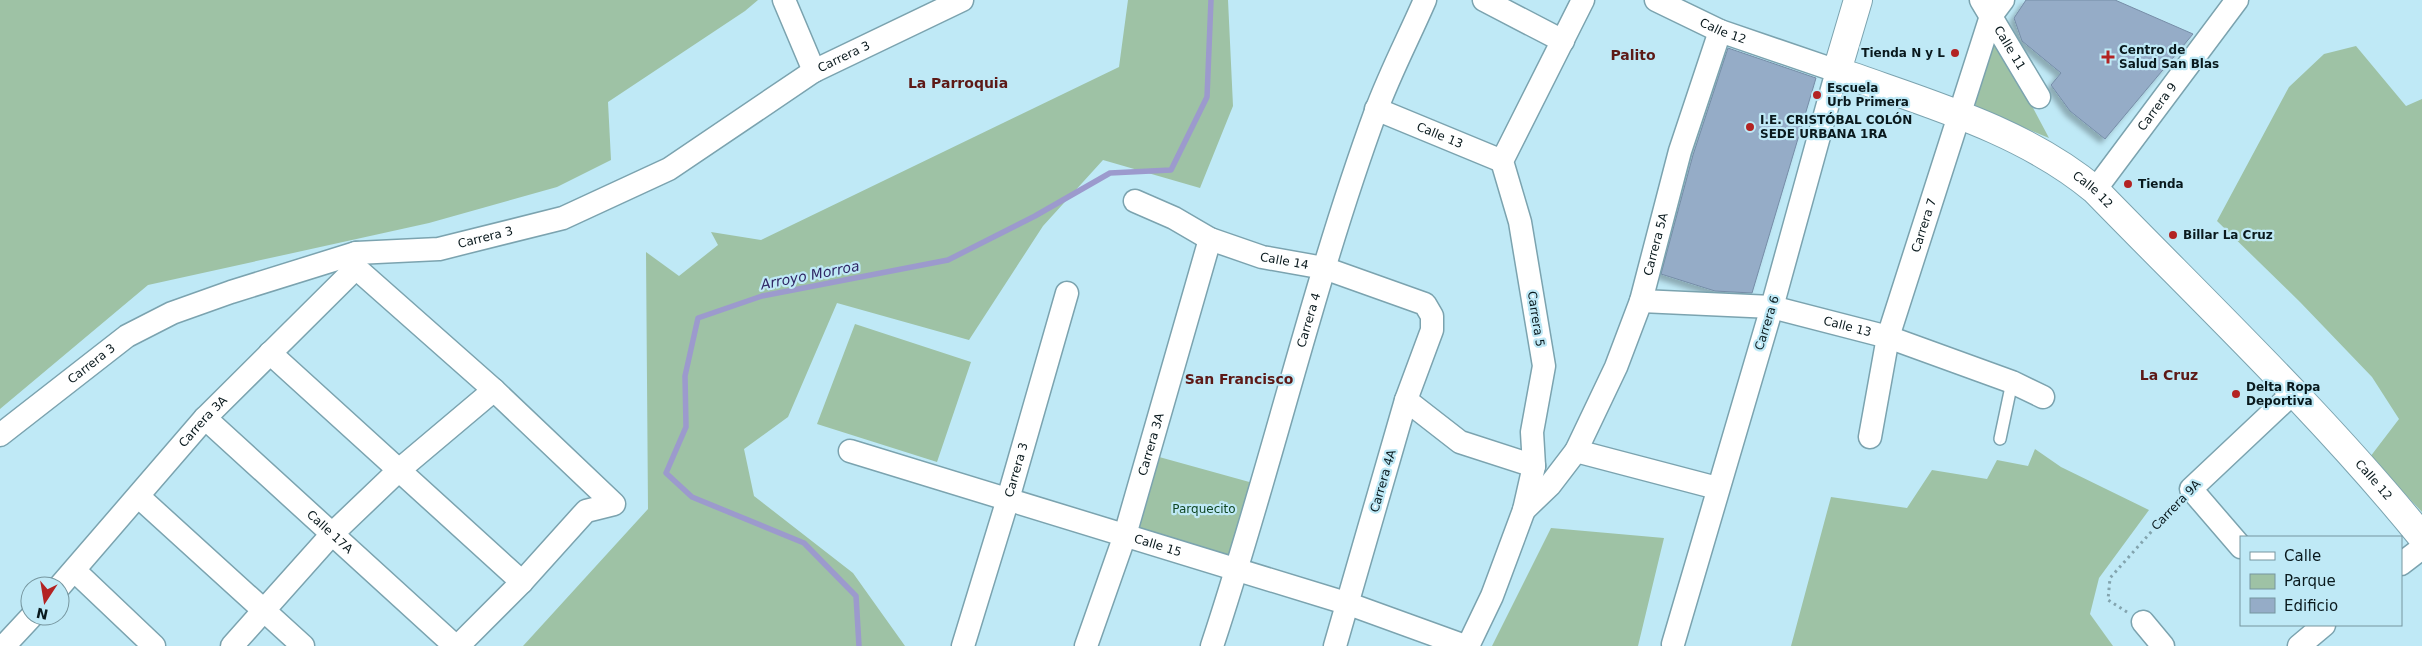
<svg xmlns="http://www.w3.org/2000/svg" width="2422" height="646" font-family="'DejaVu Sans',sans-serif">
	<defs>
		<filter id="shadow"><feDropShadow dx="-4.5" dy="4.5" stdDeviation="2.5" flood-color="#0004"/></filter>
	</defs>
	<rect width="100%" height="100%" fill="#bfe9f6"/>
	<!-- green -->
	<path fill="#9ec2a5" d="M0,0H758L745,11L608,102L611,160L557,187L429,223L148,285L0,409Z
		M1128,0H1228L1233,106L1200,188L1103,160L1043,226L969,340L837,303L788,417L744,449L754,496L853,573L905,646H523L648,509L646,252L679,276L718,245L711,232L761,240L1119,67Z
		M1989,35L1996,38L2049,138L1975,107Z
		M2356,46L2406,106L2422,99V512L2370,457L2399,419L2372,377L2300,302L2217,221L2289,87L2324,54Z
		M855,324L971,362L937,462L817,424Z
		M2035,449L2061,467L2149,510L2099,578L2090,614L2113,646H1791L1831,497L1907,508L1932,470L1987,479L1997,460L2028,466Z
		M1152,455L1253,483L1232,558L1130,527Z
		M1551,528L1664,538L1638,646H1492Z"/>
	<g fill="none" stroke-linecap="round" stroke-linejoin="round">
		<!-- stream -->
		<path stroke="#9c9acd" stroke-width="5.5" d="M859,646L856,596L804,543L692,497L666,473L686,427L685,376L698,318L762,296L948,260L1035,216L1110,173L1171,170L1207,97L1211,0"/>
	</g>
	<!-- building -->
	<path fill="#95acc7" stroke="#768da7" filter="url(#shadow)" d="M2026,0H2115L2193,34L2105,139L2070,111L2051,85L2061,73L2022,41L2014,18Z
		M1728,48L1816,78L1752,293L1715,291L1661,274L1693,155Z"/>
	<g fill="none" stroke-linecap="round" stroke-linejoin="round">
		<defs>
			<path id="service" d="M2000,439L2012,382"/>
			<g id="minor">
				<path d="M784,0L814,71"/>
				<path d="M1484,0L1563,41"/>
				<path id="s1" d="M1656,0L1720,31L1837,71L1772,307L1673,644"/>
				<path id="s2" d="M1981,0L2039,97"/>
				<path id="s3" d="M1376,109L1502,161"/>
				<path id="s4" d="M2095,190L2237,0"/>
				<path id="s5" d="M1135,201L1174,218L1210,239L1262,257L1324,268L1425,304L1432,316V330L1406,400L1335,646"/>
				<path d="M356,253V268L494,390L614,504L586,511L522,582L458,646"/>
				<path id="s6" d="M1641,301L1772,307L1888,337L2012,382L2043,397"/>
				<path d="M270,353L522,582"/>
				<path d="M1406,400L1460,442L1534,466"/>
				<path id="s7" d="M205,418L455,646"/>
				<path id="s8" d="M0,435L127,336L172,313L231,292L356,253L439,249L563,218L669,169L814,71L962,0"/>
				<path id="s9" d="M1870,437L1888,337L1991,16L2003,0"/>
				<path id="s10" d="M850,451L1349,604L1465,646"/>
				<path d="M1576,451L1717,488"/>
				<path d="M139,497L303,646"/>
				<path id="s11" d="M1524,510L1550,485L1576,451L1616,367L1641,301L1680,151L1720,31"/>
				<path d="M2241,547L2191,489L2293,393"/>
				<path d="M2401,564L2422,548"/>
				<path d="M75,571L154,646"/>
				<path id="s12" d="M60,586L205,418L356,268"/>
				<path d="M2143,622L2163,646"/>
				<path d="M4,646L32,616"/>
				<path d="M232,646L332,534L399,470L494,390"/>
				<path id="s13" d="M963,646L1008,499L1067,293"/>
				<path id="s14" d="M1086,646L1125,535L1210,239"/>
				<path id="s15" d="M1212,646C1271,469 1312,286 1376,111C1390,73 1409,37 1425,0"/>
				<path d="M1468,646L1492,596L1524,510L1534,466L1532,432L1544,366L1520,222L1502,161L1583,0"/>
				<path d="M2299,646L2324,625"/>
			</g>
			<g id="tertiary">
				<path id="s16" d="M1858,0L1837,71C1925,103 2022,129 2095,190C2205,303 2322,414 2422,537"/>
			</g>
		</defs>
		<!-- service casing -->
		<use href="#service" stroke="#7ba3af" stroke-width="14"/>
		<!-- minor casing -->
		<use href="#minor" stroke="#7ba3af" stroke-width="25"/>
		<!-- tertiary casing -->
		<use href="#tertiary" stroke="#7ba3af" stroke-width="30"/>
		<!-- path -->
		<path stroke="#83a4ae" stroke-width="3" stroke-dasharray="2.5 4" stroke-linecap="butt" d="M2127,612L2108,600L2110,578L2176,504"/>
		<!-- service -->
		<use href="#service" stroke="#fff" stroke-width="11"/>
		<!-- minor -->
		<use href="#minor" stroke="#fff" stroke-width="22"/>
		<!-- tertiary -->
		<use href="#tertiary" stroke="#fff" stroke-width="28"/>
	</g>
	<!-- markers -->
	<g fill="#b32323" stroke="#bfe9f6" stroke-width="2">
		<circle cx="1955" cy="53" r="5"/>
		<path d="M2105.5 49.5h5v5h5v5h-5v5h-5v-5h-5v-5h5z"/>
		<circle cx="1817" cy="95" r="5"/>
		<circle cx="1750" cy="127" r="5"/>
		<circle cx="2128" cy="184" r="5"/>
		<circle cx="2173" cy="235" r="5"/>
		<circle cx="2236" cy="394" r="5"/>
	</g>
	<g text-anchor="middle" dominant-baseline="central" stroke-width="4.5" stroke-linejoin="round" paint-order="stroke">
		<!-- street labels -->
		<g font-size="12" fill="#09191d" stroke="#bfe9f6">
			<text stroke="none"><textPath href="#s1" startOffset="74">Calle 12</textPath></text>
			<text stroke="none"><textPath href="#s2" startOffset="56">Calle 11</textPath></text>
			<text stroke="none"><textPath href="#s8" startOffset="941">Carrera 3</textPath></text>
			<text stroke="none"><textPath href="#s4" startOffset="104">Carrera 9</textPath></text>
			<text stroke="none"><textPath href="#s3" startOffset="69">Calle 13</textPath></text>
			<text stroke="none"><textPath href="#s16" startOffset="358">Calle 12</textPath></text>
			<text stroke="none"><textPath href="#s9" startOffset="219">Carrera 7</textPath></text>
			<text stroke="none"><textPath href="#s8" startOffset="536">Carrera 3</textPath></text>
			<text stroke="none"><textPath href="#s11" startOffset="301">Carrera 5A</textPath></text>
			<text stroke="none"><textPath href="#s5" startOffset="162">Calle 14</textPath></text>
			<text transform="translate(1536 319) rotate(81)">Carrera 5</text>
			<text stroke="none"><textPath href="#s15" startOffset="340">Carrera 4</textPath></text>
			<text transform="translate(1767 323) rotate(-73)">Carrera 6</text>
			<text stroke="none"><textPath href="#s6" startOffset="209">Calle 13</textPath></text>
			<text stroke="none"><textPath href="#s8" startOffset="116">Carrera 3</textPath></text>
			<text stroke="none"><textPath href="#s12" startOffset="218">Carrera 3A</textPath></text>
			<text stroke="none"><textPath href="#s14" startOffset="212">Carrera 3A</textPath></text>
			<text stroke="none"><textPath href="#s13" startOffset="184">Carrera 3</textPath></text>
			<text transform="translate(1383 481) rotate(-74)">Carrera 4A</text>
			<text stroke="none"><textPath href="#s16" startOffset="762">Calle 12</textPath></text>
			<text transform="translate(2176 505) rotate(-46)">Carrera 9A</text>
			<text stroke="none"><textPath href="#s7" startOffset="169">Calle 17A</textPath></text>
			<text stroke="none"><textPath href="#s10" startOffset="322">Calle 15</textPath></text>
		</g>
		<!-- poi labels -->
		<g font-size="12" font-weight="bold" fill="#09191d" stroke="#bfe9f6" text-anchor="start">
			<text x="2119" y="50">Centro de<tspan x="2119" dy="14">Salud San Blas</tspan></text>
			<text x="1945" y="53" text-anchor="end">Tienda N y L</text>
			<text x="1827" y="88">Escuela<tspan x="1827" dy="14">Urb Primera</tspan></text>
			<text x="1760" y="120">I.E. CRISTÓBAL COLÓN<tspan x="1760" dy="14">SEDE URBANA 1RA</tspan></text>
			<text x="2138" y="184">Tienda</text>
			<text x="2183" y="235">Billar La Cruz</text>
			<text x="2246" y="387">Delta Ropa<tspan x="2246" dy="14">Deportiva</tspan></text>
		</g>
		<!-- park labels -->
		<g font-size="12" fill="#104723" stroke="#bfe9f6">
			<text x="1204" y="509">Parquecito</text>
		</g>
		<!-- neighbourhood labels -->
		<g font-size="14" font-weight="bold" fill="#5d1916" stroke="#bfe9f6">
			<text x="1633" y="55">Palito</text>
			<text x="958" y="83">La Parroquia</text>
			<text x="2169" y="375">La Cruz</text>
			<text x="1239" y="379">San Francisco</text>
		</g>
		<!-- water labels -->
		<g font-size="14" font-style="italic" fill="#302765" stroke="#bfe9f6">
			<text transform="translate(810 275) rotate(-11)">Arroyo Morroa</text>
		</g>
	</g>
	<!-- legend -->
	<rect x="2240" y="536" width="162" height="90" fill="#bfe9f6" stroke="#76969f"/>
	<rect x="2250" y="552" width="25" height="8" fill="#ffffff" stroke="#76969f"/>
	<text x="2284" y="561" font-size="15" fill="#09191d">Calle</text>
	<rect x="2250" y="574" width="25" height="15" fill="#9ec2a5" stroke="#76969f"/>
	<text x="2284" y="586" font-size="15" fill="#09191d">Parque</text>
	<rect x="2250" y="598" width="25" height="15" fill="#95acc7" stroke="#76969f"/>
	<text x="2284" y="611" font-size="15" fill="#09191d">Edificio</text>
	<!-- north arrow -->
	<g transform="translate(45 601) rotate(192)"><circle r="24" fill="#bfe9f6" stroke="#76969f"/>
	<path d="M0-4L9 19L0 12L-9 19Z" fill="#b32323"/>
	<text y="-8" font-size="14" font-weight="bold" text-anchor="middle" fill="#09191d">N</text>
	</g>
</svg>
